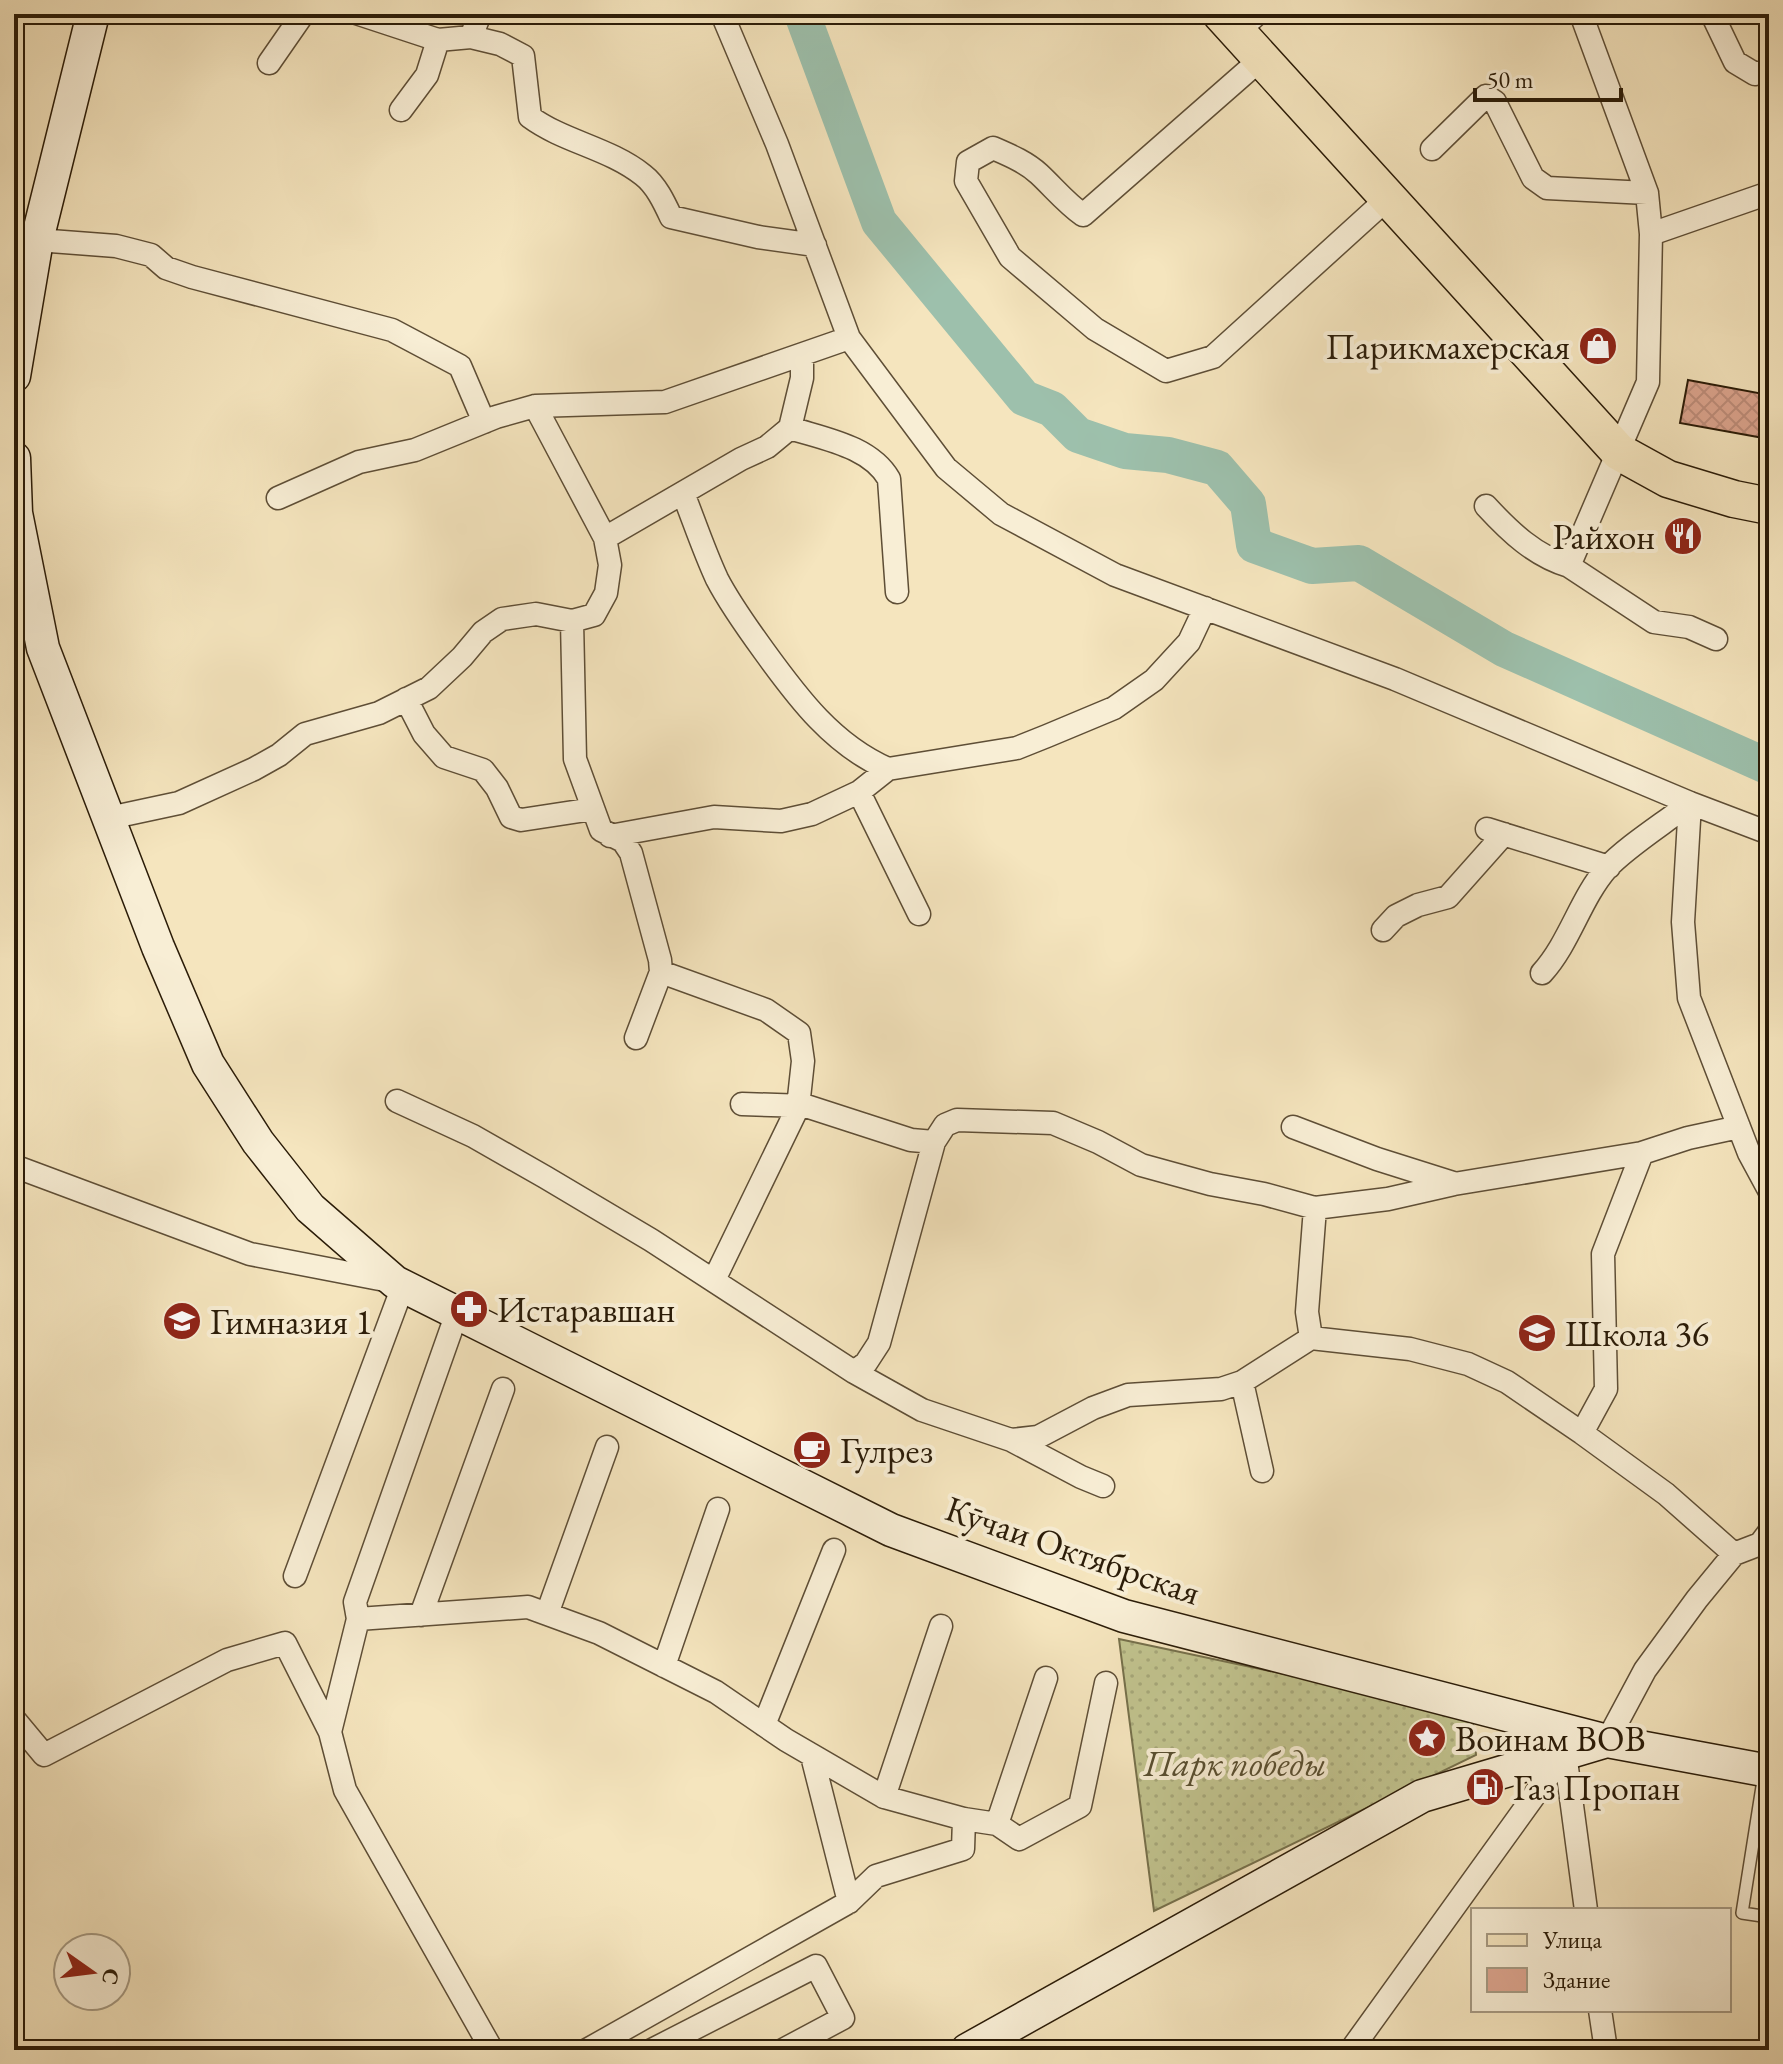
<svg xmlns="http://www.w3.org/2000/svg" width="1783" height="2064" font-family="'EB Garamond',serif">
	<defs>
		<pattern id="grass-dots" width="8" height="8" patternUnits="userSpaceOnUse" patternTransform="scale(2)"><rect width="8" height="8" fill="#c1c38e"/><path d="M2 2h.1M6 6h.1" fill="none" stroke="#a6a779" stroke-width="1.8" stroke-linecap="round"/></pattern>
		<pattern id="building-cross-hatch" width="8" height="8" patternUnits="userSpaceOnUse" patternTransform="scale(2)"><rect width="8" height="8" fill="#dca58f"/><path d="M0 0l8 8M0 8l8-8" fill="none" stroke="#bd8d7a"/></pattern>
	</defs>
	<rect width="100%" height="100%" fill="#f5e5be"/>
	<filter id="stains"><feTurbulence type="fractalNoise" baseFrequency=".0025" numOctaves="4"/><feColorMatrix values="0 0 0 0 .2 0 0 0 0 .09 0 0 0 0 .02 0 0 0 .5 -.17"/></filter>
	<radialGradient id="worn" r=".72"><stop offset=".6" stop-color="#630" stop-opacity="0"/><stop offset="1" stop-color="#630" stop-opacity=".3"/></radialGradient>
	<!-- grass -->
	<path fill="url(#grass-dots)" stroke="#76704b" stroke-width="2" d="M1119,1639L1472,1714L1476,1755L1154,1911Z"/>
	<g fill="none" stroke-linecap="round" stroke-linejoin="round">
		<!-- river -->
		<path stroke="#9dc0ac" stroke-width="36" d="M802,14L879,222L1024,398L1052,409L1078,435L1125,451L1168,455L1217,468L1248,504L1254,545L1312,566L1359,563L1504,649L1769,767"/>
	</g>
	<!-- building -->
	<path fill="url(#building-cross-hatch)" stroke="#2b1c08" stroke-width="2" d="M1688,380L1769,395V439L1680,423Z"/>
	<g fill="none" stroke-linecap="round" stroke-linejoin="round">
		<defs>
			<path id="lane" d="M1764,1774L1742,1913L1769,1917"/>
			<path id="street" d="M359,14L438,40L471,37L500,44L523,56L530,117C564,142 609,148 643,175C656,185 664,202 671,217L758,237L815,245
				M722,14L777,144L849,338L946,468L1001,514L1115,575L1395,679L1690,803L1769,833
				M1712,14L1735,62L1755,74L1769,71
				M1237,32L1257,14
				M471,37L480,14
				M1261,59L1083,215C1066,203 1054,188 1039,174C1026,162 1009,155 993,148L968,162L966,181L1010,257L1095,329L1166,371L1213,357L1388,198
				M269,63L303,14
				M401,110L427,75L438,40
				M1432,149L1486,96L1495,102L1533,178L1547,188L1647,193
				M1651,234L1769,193
				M37,240L116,246L151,255L166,268L192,277L392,330L460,366L484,422
				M790,428C824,439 870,446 889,479L897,592
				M683,493C694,521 704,551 717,579C730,604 748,629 764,651C798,698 833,745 888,769
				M278,498L359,462L415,450L496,417L535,406L665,402L849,338
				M1486,506C1510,532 1535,556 1569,566L1648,382L1651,234L1647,193L1581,14
				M605,538L741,459L767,447L790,428L802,378V356
				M1569,566L1654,622L1689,627L1716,639
				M572,621L575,759L601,830L623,841L631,853L660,960L661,972L766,1010L799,1033L803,1061L798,1107L714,1280
				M406,699L424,734L444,757L483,770L497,788L511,817L521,820L593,809
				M859,792L919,914
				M1690,803L1683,922L1689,998L1749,1153L1769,1190
				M109,818L179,803L254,769L279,755L305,734L379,713L429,688L462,657L483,632L502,619L536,614L572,621L594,615L606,593L610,565L605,538L535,406
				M1487,829L1609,867
				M610,836L714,817L781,821L812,814L859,792L888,769L1017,748L1047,736L1114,708L1154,680L1189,642L1205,608
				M1383,930L1396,916L1418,905L1448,897L1504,834
				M1542,973C1570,942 1580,899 1607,868C1626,847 1666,822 1690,803
				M636,1038L661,972
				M397,1101L473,1136L545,1177L651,1240L854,1372L922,1410L1011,1440L1038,1437L1093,1408L1128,1395L1221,1389L1242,1382L1311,1338L1410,1349L1468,1364L1507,1382L1582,1433
				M742,1104L806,1106L911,1140L934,1142L945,1125L957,1120L1053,1123L1098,1142L1141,1165L1210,1184L1264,1194L1315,1208L1388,1199L1454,1184L1642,1153
				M1293,1127L1377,1159L1453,1183
				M14,1166L250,1254L390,1281
				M457,1313L355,1602L358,1619L528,1607L599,1633L716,1692L786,1740L884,1797L964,1819L997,1824L1019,1839L1080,1806L1106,1683
				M1311,1338L1307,1312L1315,1208
				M854,1372L866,1363L879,1343L934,1142
				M1242,1382L1262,1471
				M1011,1440L1081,1477L1103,1486
				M1734,1554L1666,1494L1582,1433L1606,1389L1603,1254L1642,1153L1688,1138L1739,1127
				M295,1576L403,1286
				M547,1614L607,1447
				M421,1615L503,1389
				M358,1619L330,1732L345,1790L492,2050
				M664,1666L718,1509
				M14,1719L44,1755L227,1660L285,1643L330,1732
				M764,1725L834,1550
				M1607,1741L1645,1670L1697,1599L1734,1554L1760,1544L1769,1532
				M1565,1753L1586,1910
				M812,1756L849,1902
				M884,1797L941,1626
				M997,1824L1046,1678
				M1600,2010L1606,2050
				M587,2050L849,1902L876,1876L963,1849L964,1819
				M652,2050L816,1966L843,2018L783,2050
				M1351,2050L1565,1753"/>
			<path id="secondary" d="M14,376L37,240L93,14
				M14,458L16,513L43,648L158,947L208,1064L258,1142L310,1208L395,1282L891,1530L1124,1616L1607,1741L1769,1771
				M967,2050L1422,1796L1607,1741"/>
			<path id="primary" d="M1221,14L1619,452L1668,479L1734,499L1769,506"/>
		</defs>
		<!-- lane casing -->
		<use href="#lane" stroke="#5e4e36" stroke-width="14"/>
		<!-- street casing -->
		<use href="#street" stroke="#5e4e36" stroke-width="25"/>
		<!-- secondary casing -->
		<use href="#secondary" stroke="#2b1c08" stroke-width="35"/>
		<!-- primary casing -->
		<use href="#primary" stroke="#2b1c08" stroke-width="39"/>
		<!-- lane -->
		<use href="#lane" stroke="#f8eed5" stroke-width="11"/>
		<!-- street -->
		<use href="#street" stroke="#f8eed5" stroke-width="22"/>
		<!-- secondary -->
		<use href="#secondary" stroke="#f8eed5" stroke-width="32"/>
		<!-- primary -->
		<use href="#primary" stroke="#f5e5be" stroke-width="36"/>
	</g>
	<!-- icons -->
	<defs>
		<symbol id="shop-disc" viewBox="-11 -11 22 22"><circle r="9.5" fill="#8f2418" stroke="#f8eed5"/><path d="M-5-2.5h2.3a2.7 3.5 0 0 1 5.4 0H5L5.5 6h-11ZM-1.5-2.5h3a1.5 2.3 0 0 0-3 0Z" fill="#fff"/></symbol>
		<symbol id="restaurant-disc" viewBox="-11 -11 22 22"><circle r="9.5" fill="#8f2418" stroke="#f8eed5"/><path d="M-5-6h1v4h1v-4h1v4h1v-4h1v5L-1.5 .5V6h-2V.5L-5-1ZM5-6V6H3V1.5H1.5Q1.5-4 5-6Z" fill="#fff"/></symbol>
		<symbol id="pharmacy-disc" viewBox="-11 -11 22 22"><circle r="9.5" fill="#8f2418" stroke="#f8eed5"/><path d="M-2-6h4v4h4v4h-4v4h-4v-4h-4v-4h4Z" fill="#fff"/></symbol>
		<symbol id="school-disc" viewBox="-11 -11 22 22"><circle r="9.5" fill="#8f2418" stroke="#f8eed5"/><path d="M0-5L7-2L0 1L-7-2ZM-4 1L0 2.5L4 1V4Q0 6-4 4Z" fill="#fff"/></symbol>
		<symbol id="cafe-disc" viewBox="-11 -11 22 22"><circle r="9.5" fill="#8f2418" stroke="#f8eed5"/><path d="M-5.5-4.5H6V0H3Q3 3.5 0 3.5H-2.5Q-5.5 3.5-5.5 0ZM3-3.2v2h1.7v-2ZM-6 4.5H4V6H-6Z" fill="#fff"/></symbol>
		<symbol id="sight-disc" viewBox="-11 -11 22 22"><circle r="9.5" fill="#8f2418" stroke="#f8eed5"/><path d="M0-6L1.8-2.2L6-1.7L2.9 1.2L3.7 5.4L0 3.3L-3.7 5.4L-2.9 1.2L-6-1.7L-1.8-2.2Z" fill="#fff"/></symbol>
		<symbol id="fuel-disc" viewBox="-11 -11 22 22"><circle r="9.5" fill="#8f2418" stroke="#f8eed5"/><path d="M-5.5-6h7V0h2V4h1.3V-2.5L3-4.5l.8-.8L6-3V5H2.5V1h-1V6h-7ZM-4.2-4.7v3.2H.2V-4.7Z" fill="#fff"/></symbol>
	</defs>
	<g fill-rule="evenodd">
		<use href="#shop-disc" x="1576" y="324" width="44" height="44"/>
		<use href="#restaurant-disc" x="1661" y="514" width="44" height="44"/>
		<use href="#pharmacy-disc" x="447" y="1287" width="44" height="44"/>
		<use href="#school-disc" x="160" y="1299" width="44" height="44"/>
		<use href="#school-disc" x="1515" y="1311" width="44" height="44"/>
		<use href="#cafe-disc" x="790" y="1428" width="44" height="44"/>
		<use href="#sight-disc" x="1405" y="1716" width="44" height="44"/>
		<use href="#fuel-disc" x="1463" y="1765" width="44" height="44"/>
	</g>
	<g text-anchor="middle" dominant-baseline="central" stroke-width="8" stroke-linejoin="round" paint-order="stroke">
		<!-- poi labels -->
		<g font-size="36" fill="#2b1c08" stroke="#f8eed5" text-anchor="start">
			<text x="1570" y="346" text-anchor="end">Парикмахерская</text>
			<text x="1655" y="536" text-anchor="end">Райхон</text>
			<text x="497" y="1309">Истаравшан</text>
			<text x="210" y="1321">Гимназия 1</text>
			<text x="1565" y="1333">Школа 36</text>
			<text x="840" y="1450">Гулрез</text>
			<text x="1455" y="1738">Воинам ВОВ</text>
			<text x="1513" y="1787">Газ Пропан</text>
		</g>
		<!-- street labels -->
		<g font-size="36" fill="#2b1c08" stroke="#f8eed5">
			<text transform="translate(1073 1550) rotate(19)">Кӯчаи Октябрская</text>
		</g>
		<!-- park labels -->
		<g font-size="36" font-style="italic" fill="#584e30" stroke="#f8eed5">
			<text x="1235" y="1763">Парк победы</text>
		</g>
	</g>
	<!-- margin -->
	<rect width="1783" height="2064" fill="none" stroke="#f5e5be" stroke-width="48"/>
	<rect x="16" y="16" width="1751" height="2032" fill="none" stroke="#2b1c08" stroke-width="4"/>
	<rect x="24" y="24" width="1735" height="2016" fill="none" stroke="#2b1c08" stroke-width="2"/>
	<!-- legend -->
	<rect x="1471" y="1908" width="260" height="104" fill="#f8eed5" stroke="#a69a83" stroke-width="2"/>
	<rect x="1487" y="1934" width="40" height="12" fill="#f5e5be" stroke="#a69a83" stroke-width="2"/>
	<text x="1543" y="1948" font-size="24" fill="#2b1c08">Улица</text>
	<rect x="1487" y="1968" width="40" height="24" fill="#dca58f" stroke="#a69a83" stroke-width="2"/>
	<text x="1543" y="1988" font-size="24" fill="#2b1c08">Здание</text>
	<!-- north arrow -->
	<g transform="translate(92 1972) rotate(104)"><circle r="38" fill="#f8eed5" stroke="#a69a83" stroke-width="2"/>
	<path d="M0-6L14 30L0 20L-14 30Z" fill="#8f2418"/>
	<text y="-12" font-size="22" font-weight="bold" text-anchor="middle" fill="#2b1c08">С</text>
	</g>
	<!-- scale -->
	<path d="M1475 88v12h146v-12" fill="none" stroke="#2b1c08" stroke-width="4"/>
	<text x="1487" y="88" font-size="24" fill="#2b1c08" stroke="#f8eed5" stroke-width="6" paint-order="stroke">50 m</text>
	<rect width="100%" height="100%" filter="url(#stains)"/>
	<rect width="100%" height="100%" fill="url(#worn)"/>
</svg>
